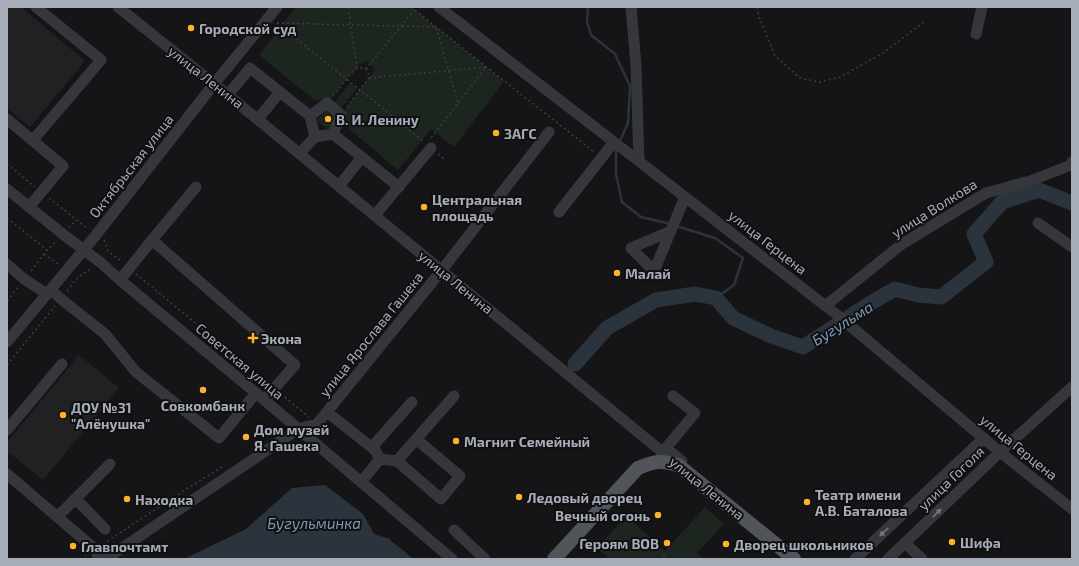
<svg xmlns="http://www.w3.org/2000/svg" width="1079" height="566" font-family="'Exo 2',sans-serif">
	<rect width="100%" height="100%" fill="#151517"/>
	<!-- built -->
	<path fill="#212124" d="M7,7H21L85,61L30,127L7,108Z
		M79,355L119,388L43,480L7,451V442Z"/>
	<!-- green -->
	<path fill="#1d261e" d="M296,7H411L504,81L454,147L431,129L398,170L349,129L343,112L372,74L374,67L366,61L359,64L328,102L313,99L259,55Z
		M350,83L357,89L341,108L334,103Z
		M327,109L337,118L328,130L317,121Z
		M705,507L724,524L697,553L704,559H609L597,548L626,516L665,551Z"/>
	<!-- water -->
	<path fill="#2b343c" d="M325,485L363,514L374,534L390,539L391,541L404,551L413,559H184L246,529L292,488Z"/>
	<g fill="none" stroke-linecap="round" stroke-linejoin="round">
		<!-- stream -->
		<path stroke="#2b343c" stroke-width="2.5" d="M588,7L587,22L591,35L615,54L630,86L628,123L619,143
			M617,147L616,150V174L622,202L641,217L671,224
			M676,226L715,238L743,258L734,285L716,298"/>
		<!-- river -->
		<path stroke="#2b343c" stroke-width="15" d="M575,364L607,328L656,300L695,294L716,298L733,318L771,336L803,347L869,304L895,289L918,295L941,297L986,262L974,234L1002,202L1039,190L1072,203"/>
		<!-- path -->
		<path stroke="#3c3e44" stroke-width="1.5" stroke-dasharray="2 3" stroke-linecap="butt" d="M348,7L357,68
			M411,7L594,152
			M757,7L759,17L775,56L800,78L819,82L840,77L883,53L924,22
			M277,23L436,27L458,103
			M277,23L423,141
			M366,69L414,10
			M369,78L486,67L431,138
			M333,96L354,70L360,68L366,69L369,75V78L347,107
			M438,154L446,160
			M7,164L35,187
			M49,198L88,229
			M7,218L47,250
			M69,228L76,220
			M104,240L108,251L122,262
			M44,254L58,264
			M31,271L47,250L57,241
			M136,274L267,382
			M67,291L78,277L92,268
			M7,301L18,287
			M7,365L55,306
			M281,394L309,417
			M103,544L177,495L222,467
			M664,555V559
			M81,559L86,555"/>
		<!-- minor -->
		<path stroke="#36373d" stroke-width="11" d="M118,7L228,95L678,465L682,461L666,448L695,413L673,396
			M439,7L614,142L627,152L836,314L1000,452L1072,509
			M631,7L636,66L639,161
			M976,34L982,7
			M228,95L250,68L310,116L315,137L333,134L399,187
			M310,116L327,103L341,115L333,134
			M7,119L63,166L29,207
			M258,119L280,92
			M33,140L101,60L36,7
			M300,153L315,137
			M339,186L362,157
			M7,189L64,235L100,262L120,280L256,393L452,559
			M559,212L614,142
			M375,215L431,148
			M1038,223L1072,247
			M671,231L631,248L654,271L685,197
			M152,240L196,187
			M7,264L24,279L47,294
			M120,280L152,240L295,365L264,400
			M51,290L61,299L105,334L136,372L219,438L256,393
			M825,306L902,244L986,193L1030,181L1071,165L1072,162
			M7,342L96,235L214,84L277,7
			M327,412L375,450L380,459
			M7,430L62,364
			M372,447L412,402
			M397,461L454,396
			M7,474L95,549L99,559
			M361,482L380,459L397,461L441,499L460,476L416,439
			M76,499L105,529
			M57,517L110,464
			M454,530L485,559
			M905,543L922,559
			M106,559L298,429L317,424L442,270L549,132
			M855,559L984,438
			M888,559L1000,452L1072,387"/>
		<!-- major -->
		<path stroke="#52545c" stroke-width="14" d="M554,559L638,468C655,461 660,460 678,465L794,559"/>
	</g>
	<!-- one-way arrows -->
	<defs><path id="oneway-solid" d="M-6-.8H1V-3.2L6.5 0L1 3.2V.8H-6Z"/></defs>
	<g fill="#747781">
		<use href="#oneway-solid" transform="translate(937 513) rotate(-44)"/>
		<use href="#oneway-solid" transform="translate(884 532) rotate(137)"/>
	</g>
	<!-- markers -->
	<g fill="#fbb429" stroke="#101012" stroke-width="1.5">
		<circle cx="191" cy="28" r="4"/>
		<circle cx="328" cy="119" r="4"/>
		<circle cx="496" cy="133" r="4"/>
		<circle cx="424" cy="207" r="4"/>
		<circle cx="617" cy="273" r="4"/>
		<path d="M251 332h4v4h4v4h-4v4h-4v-4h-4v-4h4z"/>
		<circle cx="203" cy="390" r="4"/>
		<circle cx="63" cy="415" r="4"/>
		<circle cx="246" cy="437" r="4"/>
		<circle cx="456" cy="441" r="4"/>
		<circle cx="519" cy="497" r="4"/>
		<circle cx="127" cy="499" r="4"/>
		<circle cx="807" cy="502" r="4"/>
		<circle cx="658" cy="515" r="4"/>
		<circle cx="952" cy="542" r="4"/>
		<circle cx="667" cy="543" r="4"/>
		<circle cx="726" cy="544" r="4"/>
		<circle cx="73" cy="546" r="4"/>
	</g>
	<g text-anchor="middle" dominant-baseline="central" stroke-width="4" stroke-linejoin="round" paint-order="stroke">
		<!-- poi labels -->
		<g font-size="14" font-weight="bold" fill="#a6acb8" stroke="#101012" text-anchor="start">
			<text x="199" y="28">Городской суд</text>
			<text x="336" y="119">В. И. Ленину</text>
			<text x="504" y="133">ЗАГС</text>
			<text x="432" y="199">Центральная<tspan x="432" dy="16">площадь</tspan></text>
			<text x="625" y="273">Малай</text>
			<text x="261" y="338">Экона</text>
			<text x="203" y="405" text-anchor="middle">Совкомбанк</text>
			<text x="71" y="407">ДОУ №31<tspan x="71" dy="16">"Алёнушка"</tspan></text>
			<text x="254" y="429">Дом музей<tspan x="254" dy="16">Я. Гашека</tspan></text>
			<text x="464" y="441">Магнит Семейный</text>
			<text x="815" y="494">Театр имени<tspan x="815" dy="16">А.В. Баталова</tspan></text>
			<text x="527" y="497">Ледовый дворец</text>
			<text x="135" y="499">Находка</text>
			<text x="650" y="515" text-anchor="end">Вечный огонь</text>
			<text x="960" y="542">Шифа</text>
			<text x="659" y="543" text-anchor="end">Героям ВОВ</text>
			<text x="734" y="544">Дворец школьников</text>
			<text x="81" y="546">Главпочтамт</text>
		</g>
		<!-- street labels -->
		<g font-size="14" fill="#a6acb8" stroke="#101012">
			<text transform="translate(206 77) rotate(38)">улица Ленина</text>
			<text transform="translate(131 166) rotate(-52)">Октябрьская улица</text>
			<text transform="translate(934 208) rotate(-32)">улица Волкова</text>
			<text transform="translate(768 242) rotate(38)">улица Герцена</text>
			<text transform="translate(456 282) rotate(39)">улица Ленина</text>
			<text transform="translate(371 334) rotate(-51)">улица Ярослава Гашека</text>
			<text transform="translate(240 361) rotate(40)">Советская улица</text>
			<text transform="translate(1019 447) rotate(39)">улица Герцена</text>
			<text transform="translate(951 478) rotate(-44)">улица Гоголя</text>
			<text transform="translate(707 488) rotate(39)">улица Ленина</text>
		</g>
		<!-- water labels -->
		<g font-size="15" font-style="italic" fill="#7c9ab5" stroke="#101012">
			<text transform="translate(842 323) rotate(-32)">Бугульма</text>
			<text x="314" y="523">Бугульминка</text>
		</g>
	</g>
	<!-- border -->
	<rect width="1079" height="566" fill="none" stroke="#a6acb8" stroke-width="16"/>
</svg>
